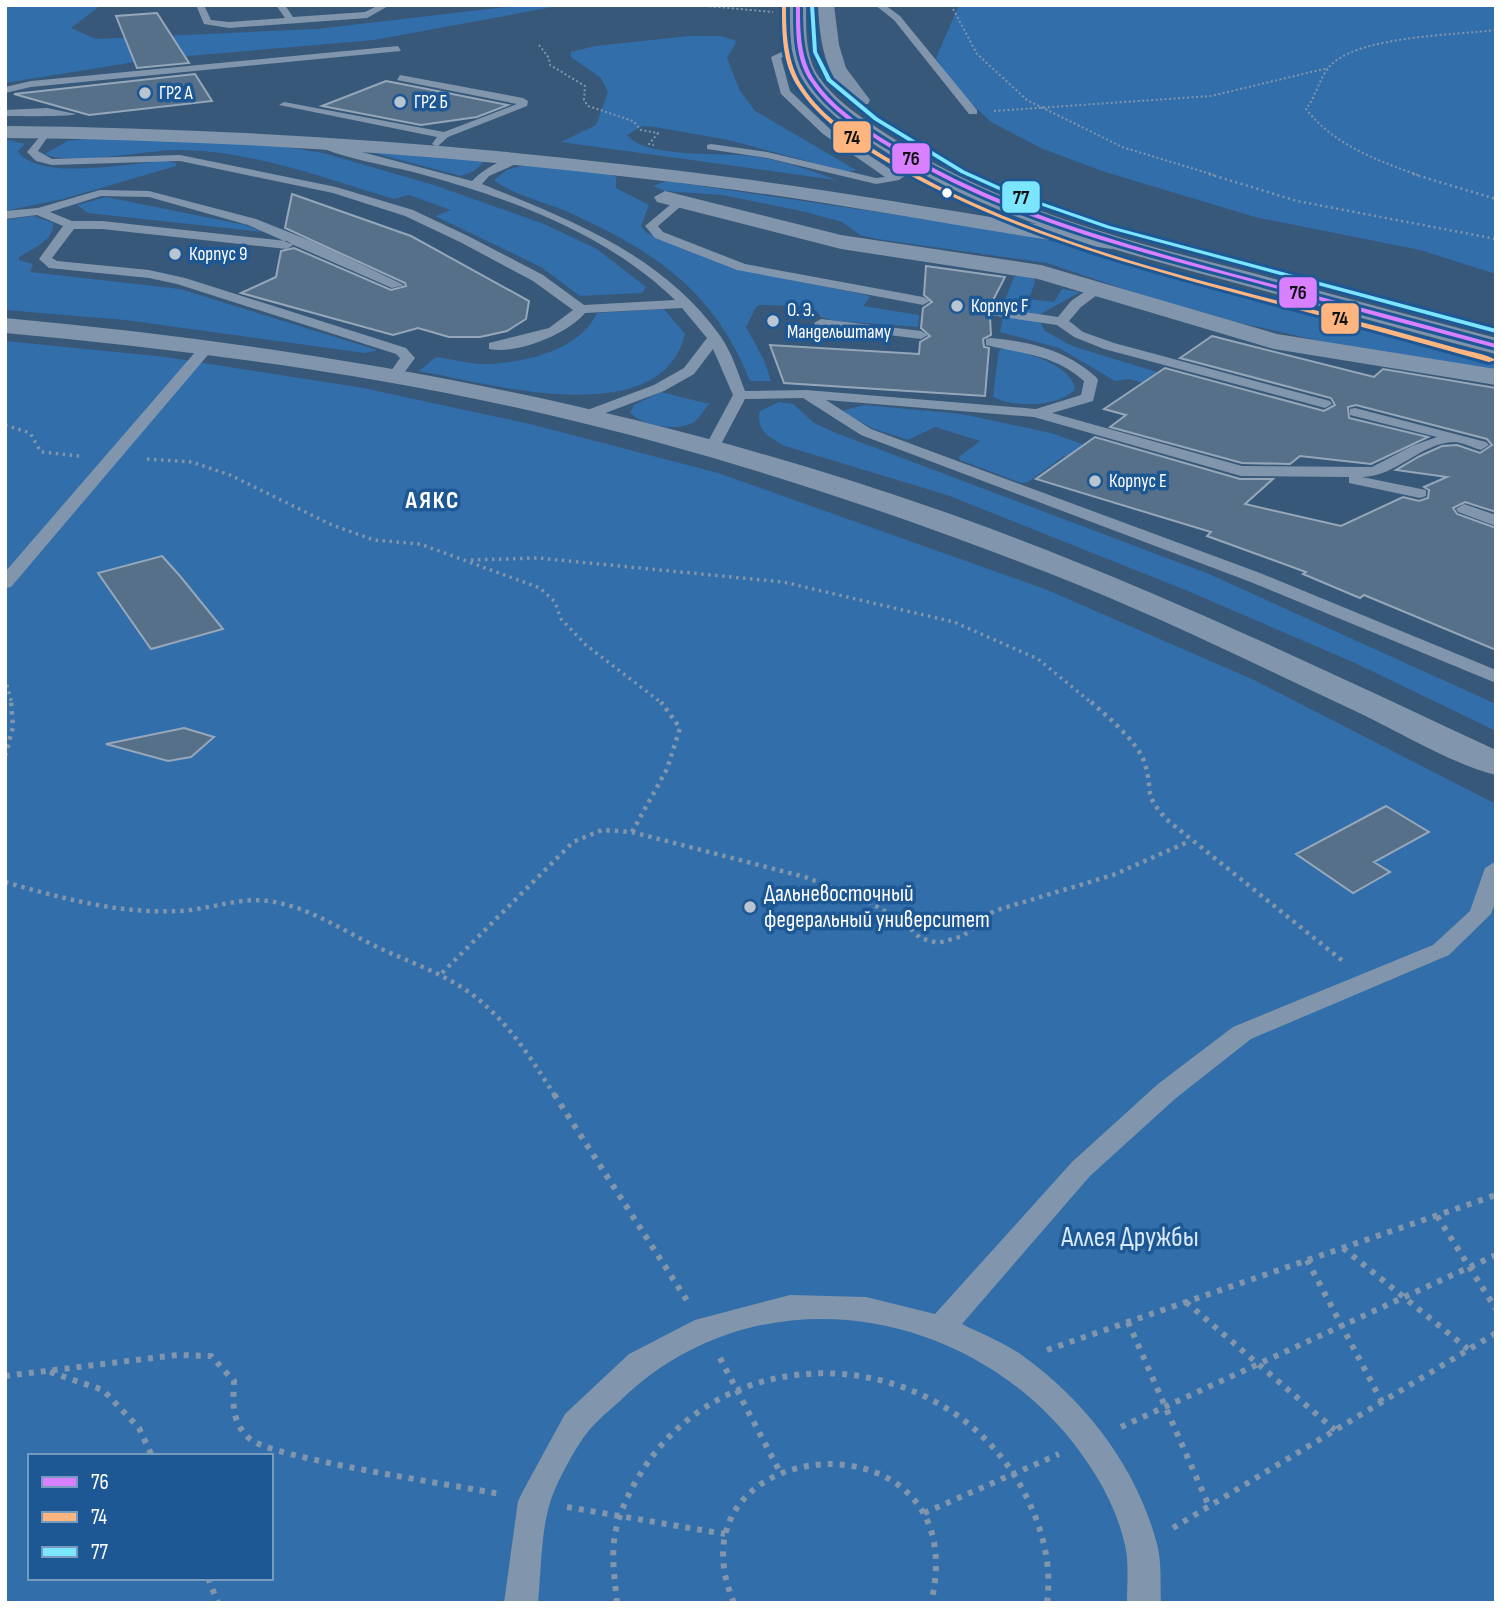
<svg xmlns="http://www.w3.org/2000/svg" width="1501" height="1608" font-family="'Sofia Sans Condensed',sans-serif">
	<rect width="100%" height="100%" fill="#385879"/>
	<!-- green -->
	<path fill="#326eaa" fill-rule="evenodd" d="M5,5H101L71,28L96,39L317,29L523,5H564L374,40L153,59L5,83Z
		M959,5H1496V274L1420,250L1255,217L1102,171L1043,149L991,122L954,87L936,58Z
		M689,36H721L737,41L727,58L740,91L755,111L856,170L848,172L728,140L655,127L642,126L627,135C648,160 725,151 758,157C783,161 812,170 836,180L561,142L596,125L608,92L601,78L571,57V52L595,46Z
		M5,139L25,144L18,151C37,182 130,163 164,161L176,163V166L63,199L5,211Z
		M86,139L190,140L281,146L323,153L434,185L544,224L597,249L646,287L642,293L580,296L541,267L435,216L451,210L409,195L394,199C323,178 248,149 174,150C145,151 67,166 45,154L67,141Z
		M370,152L483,160V163L474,171L461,176Z
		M524,165L610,174L616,177V188L649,205L641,226L647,233L729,267L866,295L870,297L863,306L919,315L918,327L837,321L821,317L815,309L803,306L760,305L756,307L746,327L764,360L771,381H750C714,290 654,251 568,212C547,203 511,194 494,180L507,170Z
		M667,181L1006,231L1140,261L1496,360V373L1324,342L1237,322L1145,296L1047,263L877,239L860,235L842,222L806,212L722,195L665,191L653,186Z
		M106,197L245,225L262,232L88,213L77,205Z
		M33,216L53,223C54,241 33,248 19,257V260L33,264L30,272L180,289L377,350L365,353L125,320L5,310V220Z
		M1022,273L1033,277L1035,282L1029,299L1054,302L1062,289L1080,292L1037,316L1005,311L1002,308L1014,277Z
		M664,309L685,334C661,434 488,383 419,371L436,357C453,359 472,365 489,364C527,362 580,350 597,313Z
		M1011,316L1039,320L1045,331L1072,346L1261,404L1252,412L1129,379L1115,381L1059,348L1000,332L1003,318Z
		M5,341L166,357L363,388L534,425L718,473L1045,589L1254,680L1496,804V1603H5ZM30,1456H271V1578H30Z
		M1007,348C1028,354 1071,364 1075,389C1060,407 1014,408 993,397L998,356L1000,349Z
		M661,392L709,404C704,410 700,417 694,422C679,432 640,426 630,412L634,405Z
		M779,402L793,404L814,423L836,433L1209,574L1496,704V731L1355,663L1183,589L947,495L785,446C770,438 755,430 760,411Z
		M864,405L962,414L1051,433L1188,482L1064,456L1028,482L1021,483L960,460L959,457L980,441L935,427L908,440L872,428L841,411Z"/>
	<!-- building -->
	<path fill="#56708a" stroke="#96a7b9" stroke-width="2" d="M157,13L189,63L137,68L116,16Z
		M195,74L212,101L89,115L14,94Z
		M386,81L427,89L508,105L477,117L421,125L322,106Z
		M292,194L411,236L529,301L526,319L507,331L480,337H449L418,328L393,335L241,293L276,277L281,251L294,248L391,290L406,286L405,283L285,228Z
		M926,266L1005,277L991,304L981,310L990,318L991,335L983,339L984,347L989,348L985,396L784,383L770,345L919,354L920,342L930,336L921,328L923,308L932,302L924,295Z
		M1212,336L1374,377L1383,369L1496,388V512L1465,502L1453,508L1457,514L1496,528V650L1364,595L1360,598L1303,574L1306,572L1207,536L1211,532L1036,479L1095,437L1240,479H1273L1245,504L1341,526L1403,497L1419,501L1428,498L1429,490L1424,487L1447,477L1396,470L1420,456L1442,446L1457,445L1480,453L1492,445L1487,439L1356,405L1348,407L1349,418L1428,437L1371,464L1300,456L1290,464L1242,463L1110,427L1126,415L1104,409L1165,368L1324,411L1335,405L1331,398L1180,358Z
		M162,556L180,576L223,629L151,649L98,573Z
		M184,728L214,737L191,757L168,761L106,744Z
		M1386,806L1429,832L1374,862L1390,872L1353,893L1296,854Z"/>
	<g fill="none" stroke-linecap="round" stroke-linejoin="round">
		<!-- path-far4 -->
		<path stroke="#8196ac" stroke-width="2" stroke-dasharray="2 2.5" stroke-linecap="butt" d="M696,5L773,12
			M951,5L977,54L1027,100L1122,147L1214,175
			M539,45L549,58L550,65L585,86L584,100L588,106L633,121L641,130L658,133L649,144L654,145
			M994,111L1211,96L1328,68
			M1418,175C1376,160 1334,145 1306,109C1317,95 1320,74 1333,63C1364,36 1455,35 1496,30"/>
		<!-- path-far3 -->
		<path stroke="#8196ac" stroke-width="2.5" stroke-dasharray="2 3.5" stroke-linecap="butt" d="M1209,174L1297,201L1496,239
			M1413,174L1496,199"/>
		<!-- path-far2 -->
		<path stroke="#8196ac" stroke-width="3.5" stroke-dasharray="2.5 4.5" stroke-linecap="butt" d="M5,425L30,433L41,452L79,456
			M147,459L192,462L230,475L332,525L374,540L420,544L540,588L555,602L561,619L586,645L663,704
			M471,560L538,558L783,582L954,622L1038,659L1093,704
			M5,678L12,704"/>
		<!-- path-far1 -->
		<path stroke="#8196ac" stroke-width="4.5" stroke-dasharray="3.5 5" stroke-linecap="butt" d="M1091,702C1107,716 1139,743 1145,764C1154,795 1142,791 1166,819L1344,962
			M5,756L13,727L11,702
			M632,832L667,769L680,728L661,702
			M5,882C61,898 119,914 178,911C208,910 238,897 268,901C306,906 337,927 371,944C399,958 430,968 458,985C502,1012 528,1053 555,1096
			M442,973L573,842L602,830L632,832L805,877L873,904L906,924L920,938L938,943L963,936L994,911L1113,875L1190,841"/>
		<!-- path -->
		<path stroke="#8196ac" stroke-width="6" stroke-dasharray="5 7" stroke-linecap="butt" d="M554,1094L688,1302
			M1437,1216L1496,1309
			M1343,1248L1468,1349
			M1307,1260L1382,1402
			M1186,1302L1335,1430
			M1128,1322L1209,1506
			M1047,1350L1496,1195
			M720,1358L780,1472
			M50,1372L103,1390L139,1428L152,1456
			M5,1376L177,1355L211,1356L234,1381C233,1404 231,1422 250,1439C271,1458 460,1486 500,1494
			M1121,1427L1496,1255
			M567,1507L725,1534
			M924,1513L1059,1454
			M1173,1528L1496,1333
			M208,1578L218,1603
			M617,1603C615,1580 611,1558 615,1534C621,1505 636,1478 654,1454C752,1329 956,1354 1026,1496C1043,1530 1052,1565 1047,1603
			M734,1603C661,1431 979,1405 931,1603"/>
		<!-- lane -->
		<path fill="#8196ac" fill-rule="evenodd" d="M196,5H204L211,20L229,22L285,18L276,5H285L293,17L365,12L379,5H390L367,18L229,28L204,24Z
			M875,5H885L900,16L977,110V114H969L894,20Z
			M799,44L802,49L781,58L790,91L831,130L896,173L916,160L922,163L899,180L876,184L767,158L707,149V145L711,144L767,152L876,178L885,177L823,134L781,94L771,57Z
			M398,46L401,51L31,87L5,93V87L31,81Z
			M400,75L523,98L528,101L527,106L448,137L437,147L432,144L437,137L279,105L284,102L444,132L517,104L397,80Z
			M47,108L76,114C71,117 18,116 5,116V110Z
			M46,129L51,132L38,151L52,159L180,155L336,187L413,210L468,236L543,275L584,305L675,300C606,233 509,198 417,173C394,167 331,156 315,144L320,141L472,181C483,169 508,154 525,156V160L489,176L482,184C571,220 663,255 721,337C732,353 738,373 745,391L806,390L1036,409L1081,395L1084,381C1053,354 1023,354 986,345V339L991,338C1031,342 1066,350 1096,377L1098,380L1093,401L1052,413L1242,466L1372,467L1412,446L1437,437L1350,415V409L1355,408L1486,442L1489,445L1481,450C1473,448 1462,442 1454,442C1420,443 1396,477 1362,477L1426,490V496L1420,498L1349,483V477L1241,476L1034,417L826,400L871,429L1260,573L1496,670V683L1248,581L861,435L803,398L745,399L718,450H708L705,447L733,395L713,349L694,374L664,391L592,418H582V412L654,385L684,368L707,338L682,308L585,313C568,334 516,355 489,349V343L549,328L573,310L533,281L460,242L405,216L333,193L180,161L52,165L36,161L27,152Z
			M100,190L149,191L256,219L321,245L404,285L392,288L248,225L149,197L101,196L50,212L72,221H102L287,241L293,245L287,249L102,229H74L52,258L57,261L149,270L185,278L406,348L415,358L401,377L396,378L389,374L400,358L396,354L177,284L149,278L49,268L39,259L63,226L37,215L5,219V211L38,208Z
			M677,199L687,201L658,226L663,232L745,264L923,297L930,301L923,305L737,270L655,238L645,226Z
			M1093,286L1105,289L1081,307L1069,321L1083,332L1114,343L1330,401L1332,404L1325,408L1104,349L1074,337L1057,325L990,315L983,311L990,307L1058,317L1071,301Z
			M821,319L921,331L928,335L921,339L816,326L814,323Z
			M208,342L213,343V349L11,587L5,588V572L203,343Z
			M1464,504L1496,515V526L1458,512L1456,509Z
			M1496,861V901L1491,914L1449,955L1251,1039L1176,1098L1090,1176L962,1324C982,1334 1005,1343 1023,1356C1086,1401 1137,1468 1157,1544C1162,1562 1160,1584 1161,1603H1127C1127,1584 1129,1562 1125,1545C1116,1504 1092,1465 1066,1434C953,1301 750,1275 621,1400C610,1410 596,1421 587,1433C575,1448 555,1485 550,1503C541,1531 541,1573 538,1603H504L518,1501L523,1491L565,1414L629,1354L695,1320L790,1295L866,1297L935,1314L1072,1162L1158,1084L1233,1027L1433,945L1470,911L1485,868Z"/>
		<!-- street -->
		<path fill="#8196ac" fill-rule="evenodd" d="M5,126C250,128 493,146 736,178C862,194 986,218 1112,235L1123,242L1112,249C986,232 862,207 736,190C493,158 250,140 5,138Z
			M665,191L841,235L1041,265L1277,334L1496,369V385L1274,349L1038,279L841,249L657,202L654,197Z
			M5,318C331,348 647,406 956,516C1141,582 1318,667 1496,750V775C1451,764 1396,730 1353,710C1253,663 1154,614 1051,574C887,510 721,455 549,415C370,373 188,350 5,333Z"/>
		<!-- primary -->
		<path fill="#7f94aa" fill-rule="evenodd" d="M790,5H806C806,29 805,57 819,77C836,102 864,119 888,135C997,208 1124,240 1249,272C1331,294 1414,316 1496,338V354C1413,333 1332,309 1250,287C1120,251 988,221 875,145C849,127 821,109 804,82C789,59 790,32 790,5Z
			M818,5H834L839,45L846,68L870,100L868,104H854C825,75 820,45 818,5Z"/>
		<defs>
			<path id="bus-1" d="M796,5H800C800,31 800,60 816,82C835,109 865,128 893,145C1001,211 1114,241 1234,274C1322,297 1409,320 1496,344V348C1417,327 1338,306 1260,284C1133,250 1005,219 892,149C863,131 830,111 811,82C795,59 796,32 796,5Z"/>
			<path id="bus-2" d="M782,5H786C786,34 787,63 803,87C823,118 857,139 888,158C1038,249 1216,283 1384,328C1409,335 1435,342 1460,349C1472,352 1486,354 1496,360L1489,362C1421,343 1353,324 1284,306C1146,269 1006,234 882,159C851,140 818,119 798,87C782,63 782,34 782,5Z"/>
			<path id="bus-3" d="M810,5H814L817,52L831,79L878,118L965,171L1012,192L1110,226L1496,329V333L1106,228L1008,194L961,173L874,120L827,81L813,52Z"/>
		</defs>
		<!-- bus-1 casing -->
		<use href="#bus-1" stroke="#1d5794" stroke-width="6"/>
		<!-- bus-2 casing -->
		<use href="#bus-2" stroke="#1d5794" stroke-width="6"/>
		<!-- bus-3 casing -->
		<use href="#bus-3" stroke="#1d5794" stroke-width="6"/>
		<!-- bus-1 -->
		<use href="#bus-1" fill="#d880ff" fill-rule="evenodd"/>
		<!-- bus-2 -->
		<use href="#bus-2" fill="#ffb580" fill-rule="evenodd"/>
		<!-- bus-3 -->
		<use href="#bus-3" fill="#7ae5fd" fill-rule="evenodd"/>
	</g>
	<!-- markers -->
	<g fill="#b9c5d0" stroke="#1d5794" stroke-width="2.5">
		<circle cx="145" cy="93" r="7"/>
		<circle cx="400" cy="102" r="7"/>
		<circle cx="175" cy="254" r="7"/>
		<circle cx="957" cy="306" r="7"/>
		<circle cx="773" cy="321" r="7"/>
		<circle cx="1095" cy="481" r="7"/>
		<circle cx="750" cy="907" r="7"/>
	</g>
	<circle fill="#fff" stroke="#1d5794" stroke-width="2.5" cx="947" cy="193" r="6"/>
	<g text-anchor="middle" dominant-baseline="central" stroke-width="7" stroke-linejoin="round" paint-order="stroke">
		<!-- far-poi labels -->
		<g font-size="19" fill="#fff" stroke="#1d5794" text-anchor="start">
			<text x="159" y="93">ГР2 А</text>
			<text x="414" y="102">ГР2 Б</text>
			<text x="189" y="254">Корпус 9</text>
			<text x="971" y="306">Корпус F</text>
			<text x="787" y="310">О. Э.<tspan x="787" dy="22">Мандельштаму</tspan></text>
			<text x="1109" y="481">Корпус E</text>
		</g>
		<!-- poi labels -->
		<g font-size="23" fill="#fff" stroke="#1d5794" text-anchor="start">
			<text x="764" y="894">Дальневосточный<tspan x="764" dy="26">федеральный университет</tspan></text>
		</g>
		<!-- far-district labels -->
		<g font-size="24" font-weight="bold" letter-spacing="2" fill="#fff" stroke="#1d5794">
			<text x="433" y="500">АЯКС</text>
		</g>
		<!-- near-park labels -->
		<g font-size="28" fill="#d6e8fa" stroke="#1d5794">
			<text x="1130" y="1237">Аллея Дружбы</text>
		</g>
	</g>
	<g stroke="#1d5794" stroke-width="2.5">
		<rect x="832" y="120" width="40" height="34" rx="7" fill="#ffb580"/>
		<rect x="891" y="142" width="40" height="33" rx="7" fill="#d880ff"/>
		<rect x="1001" y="180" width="40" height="34" rx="7" fill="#7ae5fd"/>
		<rect x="1278" y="276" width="40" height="33" rx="7" fill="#d880ff"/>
		<rect x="1320" y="302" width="40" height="33" rx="7" fill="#ffb580"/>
	</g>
	<g font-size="19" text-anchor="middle" font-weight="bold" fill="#111">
		<text x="852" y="144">74</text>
		<text x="911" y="165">76</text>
		<text x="1021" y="204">77</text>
		<text x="1298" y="299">76</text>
		<text x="1340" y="325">74</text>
	</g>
	<!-- border -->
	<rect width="1501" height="1608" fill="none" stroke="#ffffff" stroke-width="14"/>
	<!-- legend -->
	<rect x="28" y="1454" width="245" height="126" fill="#1d5794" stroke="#779abf" stroke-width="2"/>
	<rect x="42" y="1477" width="35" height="10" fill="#d880ff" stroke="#779abf" stroke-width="2"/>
	<text x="91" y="1489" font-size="21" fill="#ffffff">76</text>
	<rect x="42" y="1512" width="35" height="10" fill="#ffb580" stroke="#779abf" stroke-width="2"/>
	<text x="91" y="1524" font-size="21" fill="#ffffff">74</text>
	<rect x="42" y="1547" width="35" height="10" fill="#7ae5fd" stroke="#779abf" stroke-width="2"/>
	<text x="91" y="1559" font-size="21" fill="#ffffff">77</text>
</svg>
